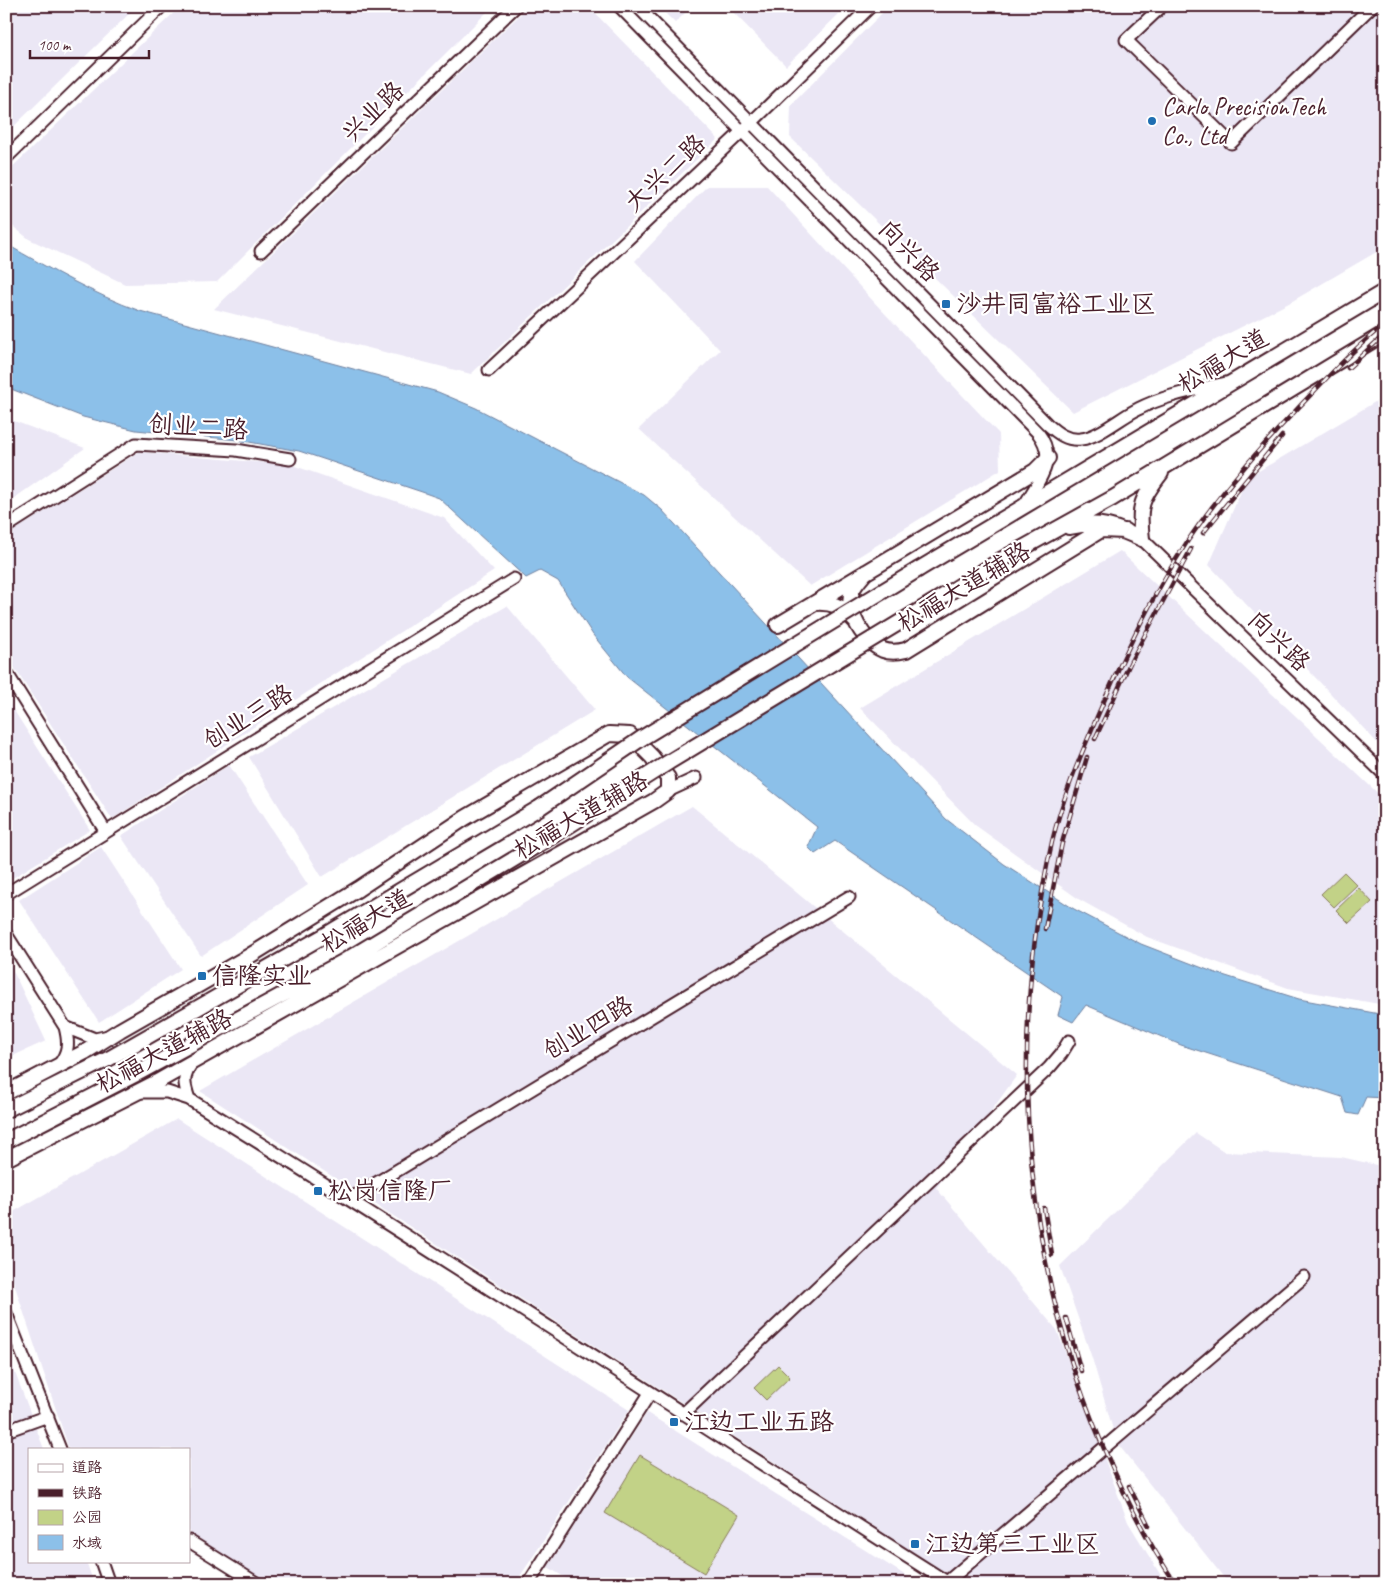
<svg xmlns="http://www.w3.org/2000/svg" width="1391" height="1590" font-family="Caveat,'LXGW WenKai TC',sans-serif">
	<rect width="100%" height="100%" fill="#fff"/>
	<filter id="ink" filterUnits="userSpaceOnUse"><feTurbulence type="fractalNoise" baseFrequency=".02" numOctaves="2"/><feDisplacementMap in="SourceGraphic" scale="10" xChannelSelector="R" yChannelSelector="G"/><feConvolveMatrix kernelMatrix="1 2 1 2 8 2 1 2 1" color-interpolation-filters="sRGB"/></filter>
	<g filter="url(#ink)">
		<!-- built -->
		<path fill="#ebe7f5" d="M6,6H137L6,134Z
			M181,6H493L217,282L125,284L29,239L6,221V173Z
			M529,6H588L718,139L471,374L214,309Z
			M658,6H692L675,23Z
			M727,6H847L786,66Z
			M889,6H1371L1385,20V247L1289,303L1073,412L790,137L791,105Z
			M707,186H767L874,302L999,434L1000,470L810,586L639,429L720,350L635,261Z
			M1385,396V751L1209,565L1247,478Z
			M6,418L85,448L6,504Z
			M139,452L292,465L444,518L494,571L112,819L6,655V536Z
			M1120,551L1385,800V1005L1288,988L1147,937L1080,900L975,825L860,708Z
			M507,606L595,710L322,877L249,757Z
			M6,698L90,830L6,882Z
			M229,765L308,885L201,956L121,836Z
			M692,806L1017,1075L936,1188L1057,1330L1128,1522L1166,1584H963L200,1091Z
			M101,847L181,969L99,1022L19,900Z
			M6,956L46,1041L6,1059Z
			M177,1119L629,1410L515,1584H272L189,1533V1449H69L6,1259V1216Z
			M1196,1133L1225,1152L1341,1157L1385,1167V1584H1229L1117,1443L1092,1358L1060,1266Z
			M6,1349L44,1449H29V1561H86L94,1584H6Z
			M647,1413L919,1584H575L548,1567Z"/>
		<!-- green -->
		<path fill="#c2d287" stroke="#867859" d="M1344,872L1357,885L1334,907L1321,894Z
			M1359,888L1372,902L1349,923L1336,910Z
			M778,1365L790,1377L766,1400L754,1388Z
			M640,1455L739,1515L704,1573L605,1513Z"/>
		<!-- water -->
		<path fill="#8cc0e9" stroke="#72809d" d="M6,244C50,269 93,294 140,311L438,392L476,408L644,495L662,510L946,819L1004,864L1074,909L1141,944L1213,972L1299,999L1385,1015V1098L1366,1097L1358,1115L1347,1113L1342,1097L1181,1045L1086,1005L1073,1022L1058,1015L1063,997L835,841L815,854L808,847L817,827L627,677L593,635L558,581L540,571L526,578L439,498L422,492L299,451L238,440L136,430L83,417L6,387Z"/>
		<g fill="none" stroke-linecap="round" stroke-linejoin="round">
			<defs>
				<path id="minor" d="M619,6L1038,433C1059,460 1038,481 1024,506
					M637,6L1047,424C1057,433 1067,441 1081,439C1099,437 1121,417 1138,409C1165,395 1196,390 1226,383
					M1162,6L1126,40L1231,143L1372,6
					M6,158L162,6
					M261,251L516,6
					M489,370L753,121L871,6
					M6,527L136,444L236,450L290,459
					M1142,539L1385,775
					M6,672L106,832
					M668,791L696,778
					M6,894L514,579
					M6,934L65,1027C69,1043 69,1051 59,1065
					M65,1027L95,1039L109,1036
					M140,1092H167L189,1099C444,1257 696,1423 950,1584
					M189,1099C183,1081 183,1078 192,1062
					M350,1199L849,897
					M6,1313L60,1449
					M683,1414L1049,1068L1061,1054L1069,1041
					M6,1431L48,1416
					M189,1541L258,1584
					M101,1561L109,1584
					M947,1582L1304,1277
					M528,1584L650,1393"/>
				<path id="major" d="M1069,527C1101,521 1113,526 1142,539
					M1142,539C1138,506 1141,499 1161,473
					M919,569L1385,291
					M866,572C861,578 855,584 852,591C845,612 864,642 883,650C891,653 898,652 906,650L1101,530L1125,531
					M945,595L999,561L1113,498L1385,333
					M815,603C831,602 844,606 854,620
					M778,625L1035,471L1048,458
					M6,1093L85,1052L120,1030L251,955L358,889L465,818L609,734L630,735L652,757L668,778V791L654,801L157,1082L6,1159
					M6,1110L110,1058L322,937L539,808
					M6,1141L140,1072L341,963L559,832"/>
			</defs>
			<!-- minor casing -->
			<use href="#minor" stroke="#4a1f2b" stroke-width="15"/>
			<!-- major casing -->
			<use href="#major" stroke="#4a1f2b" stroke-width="18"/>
			<!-- minor -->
			<use href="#minor" stroke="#fff" stroke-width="11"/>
			<!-- major -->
			<use href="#major" stroke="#fff" stroke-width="14"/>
			<defs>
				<path id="rail" d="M1348,368L1385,334
					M1203,533L1282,436
					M1095,739L1131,661L1191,549
					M1045,929L1062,843L1087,757
					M1044,1208L1052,1255
					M1066,1318L1081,1371
					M1129,1486L1149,1526
					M1176,1584C1152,1549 1132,1511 1115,1473C1023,1278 1005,1052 1052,842C1062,799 1080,757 1097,717C1123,657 1151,597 1187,542C1219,494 1259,449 1299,407C1326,379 1353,349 1385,324"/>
			</defs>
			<!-- rail casing -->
			<use href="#rail" stroke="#4a1f2b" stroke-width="4.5"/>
			<!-- rail -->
			<use href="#rail" stroke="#fff" stroke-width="2.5" stroke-dasharray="8" stroke-linecap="butt"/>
			<defs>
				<path id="major-bridge" d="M539,808L642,738L919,569
					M559,832L669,762L945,595"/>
			</defs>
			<!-- major-bridge casing -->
			<use href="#major-bridge" stroke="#4a1f2b" stroke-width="18" stroke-linecap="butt"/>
			<!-- major-bridge -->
			<use href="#major-bridge" stroke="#fff" stroke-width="14"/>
		</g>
	</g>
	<!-- markers -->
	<g fill="#1f6fb2" stroke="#fff" stroke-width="2">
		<circle cx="1152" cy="121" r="5"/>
		<rect x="941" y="299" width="10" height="10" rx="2.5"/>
		<rect x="197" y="971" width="10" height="10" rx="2.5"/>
		<rect x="313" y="1186" width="10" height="10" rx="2.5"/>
		<rect x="669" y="1417" width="10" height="10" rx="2.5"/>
		<rect x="910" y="1539" width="10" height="10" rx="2.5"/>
	</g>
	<g text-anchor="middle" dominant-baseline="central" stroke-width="4.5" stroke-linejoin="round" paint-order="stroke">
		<!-- poi labels -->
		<g font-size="25" fill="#4a1f2b" stroke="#fff" text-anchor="start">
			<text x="1162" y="107">Carlo PrecisionTech<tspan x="1162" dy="29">Co., Ltd</tspan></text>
			<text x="956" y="304">沙井同富裕工业区</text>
			<text x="212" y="976">信隆实业</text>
			<text x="328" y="1191">松岗信隆厂</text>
			<text x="684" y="1422">江边工业五路</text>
			<text x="925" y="1544">江边第三工业区</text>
		</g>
		<!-- street labels -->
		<g font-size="25" fill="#4a1f2b" stroke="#fff">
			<text transform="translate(373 112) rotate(-44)">兴业路</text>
			<text transform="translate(665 173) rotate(-43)">大兴二路</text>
			<text transform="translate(909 251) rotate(46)">向兴路</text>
			<text transform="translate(1223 361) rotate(-31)">松福大道</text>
			<text transform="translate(198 427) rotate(4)">创业二路</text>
			<text transform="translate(964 587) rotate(-31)">松福大道辅路</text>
			<text transform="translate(1279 641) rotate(44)">向兴路</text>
			<text transform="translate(248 717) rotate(-32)">创业三路</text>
			<text transform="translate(581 815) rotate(-30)">松福大道辅路</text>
			<text transform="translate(366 921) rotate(-31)">松福大道</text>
			<text transform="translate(588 1028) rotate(-31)">创业四路</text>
			<text transform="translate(164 1051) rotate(-28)">松福大道辅路</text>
		</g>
	</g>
	<!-- margin -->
	<rect width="1391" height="1590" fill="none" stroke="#fff" stroke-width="25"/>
	<rect x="12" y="12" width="1366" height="1565" fill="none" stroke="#4a1f2b" stroke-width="2" filter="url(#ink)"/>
	<!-- legend -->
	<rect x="28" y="1448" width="162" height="115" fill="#ffffff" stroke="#b7a5aa"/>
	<rect x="38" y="1464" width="25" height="8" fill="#ffffff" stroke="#b7a5aa"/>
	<text x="72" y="1472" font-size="15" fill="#4a1f2b">道路</text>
	<rect x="38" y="1489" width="25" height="8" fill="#4a1f2b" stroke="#b7a5aa"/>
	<text x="72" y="1498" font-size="15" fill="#4a1f2b">铁路</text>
	<rect x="38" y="1510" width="25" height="15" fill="#c2d287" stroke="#b7a5aa"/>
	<text x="72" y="1522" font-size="15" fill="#4a1f2b">公园</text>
	<rect x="38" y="1535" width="25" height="15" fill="#8cc0e9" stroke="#b7a5aa"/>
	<text x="72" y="1548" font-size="15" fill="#4a1f2b">水域</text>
	<!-- scale -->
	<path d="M30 50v8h119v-8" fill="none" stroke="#4a1f2b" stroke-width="2.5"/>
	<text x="38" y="50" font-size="15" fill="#4a1f2b" stroke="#ffffff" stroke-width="4" paint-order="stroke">100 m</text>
</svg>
